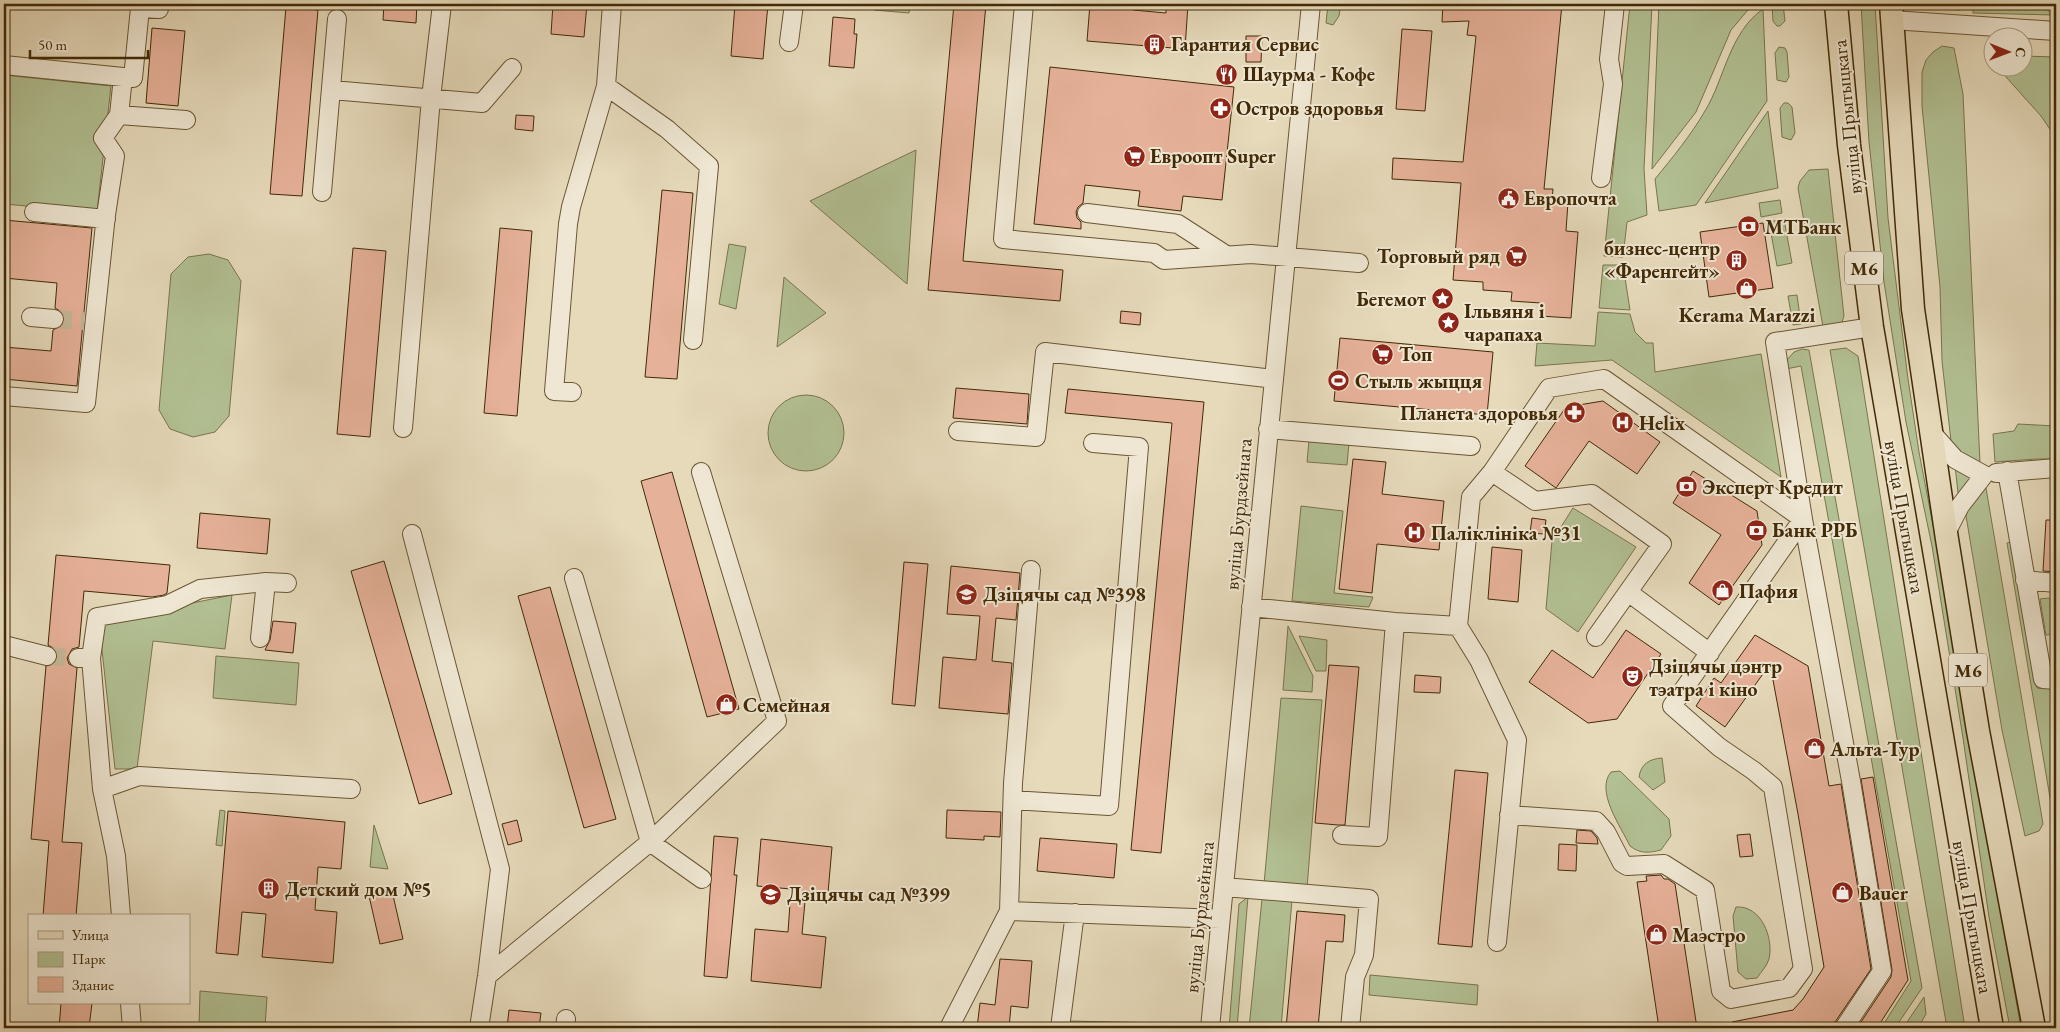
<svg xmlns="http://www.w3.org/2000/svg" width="2060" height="1032" font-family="'EB Garamond',serif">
	<rect width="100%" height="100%" fill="#e6dabb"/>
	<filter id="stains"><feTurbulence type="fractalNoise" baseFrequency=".004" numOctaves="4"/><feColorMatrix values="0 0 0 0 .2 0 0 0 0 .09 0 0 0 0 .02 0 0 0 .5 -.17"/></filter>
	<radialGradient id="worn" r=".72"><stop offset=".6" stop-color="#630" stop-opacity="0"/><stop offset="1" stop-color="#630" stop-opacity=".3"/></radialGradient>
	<!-- green -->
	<path fill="#b2c093" stroke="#7a754c" d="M874,4H910L909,13L874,10Z
		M1328,4H1341L1339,16L1333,25L1326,23Z
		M1630,4H1652L1644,169L1647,215L1627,222L1623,257L1604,256Z
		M1659,4H1753L1731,30L1696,112L1652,169Z
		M1772,4H1783L1785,21L1780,26H1777L1773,21Z
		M1861,4H1875L1888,218L1908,379L1919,452L1949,609L1979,791L2021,1028H2010L1989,917L1963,738L1932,546L1906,422L1884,282L1869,142Z
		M1930,4H1959L1960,10L1941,9Z
		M1981,4L2045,8L2053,15L1973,13V7Z
		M1763,9L1767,101L1696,205L1659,211L1655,179C1673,157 1691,135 1705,111C1725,78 1729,33 1763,9Z
		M1942,46L1954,48L1963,94L1980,463L1955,450L1951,441L1942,361L1940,287L1922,106V72L1926,60L1933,52Z
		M1779,47L1785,48L1787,52L1789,77L1786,82L1777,80L1775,53Z
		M2023,56L2056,57V138L2041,116L1998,68H2022Z
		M4,75L111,86L97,212L4,204Z
		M1784,103H1788L1792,107L1795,133L1791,140L1782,137L1780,108Z
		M1768,111L1778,188L1705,203Z
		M916,150L907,284L810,201Z
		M1828,169L1844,316L1841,325L1824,332L1798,188L1800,181L1809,170Z
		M1780,200L1782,213L1761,217L1759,203Z
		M1784,219L1792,263L1777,266L1769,222Z
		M729,244L746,247L736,309L719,304Z
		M209,254L228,260L241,281L229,416L215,432L193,437L170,429L159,410L171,274L188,257Z
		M1603,265H1623L1630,310L1599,308Z
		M784,277L826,313L777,347Z
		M1797,295L1801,324L1793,325L1788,296Z
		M1598,312L1630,314L1635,332L1646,343H1653L1655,372L1761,354L1781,477L1612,360L1535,366L1537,343L1595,346Z
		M1846,348L1858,356L1965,1028H1947L1830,350Z
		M1802,349L1809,350L1922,988L1895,1028H1888L1883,1025L1911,981L1801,366L1786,369V361L1794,352Z
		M768 433a38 38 0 1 1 76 0a38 38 0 1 1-76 0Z
		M2018,424L2056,426V459H2036L1995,462L1993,434L2014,431Z
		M1309,440L1349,443L1347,465L1307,462Z
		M1955,465L1976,474L1962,495L1958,493Z
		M1986,488L2043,824L2039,831L2025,836L2002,730L1966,516C1970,503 1974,495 1986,488Z
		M1301,506L1343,511L1334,593L1373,597L1369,607L1292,601Z
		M1573,508L1636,547L1578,632L1546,609L1552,541Z
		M2010,542L2037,688L2056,689V833L2007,543Z
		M232,595L225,649L153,641L137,769H115L101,641L103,621Z
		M2048,598L2051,599L2050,608L2056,609V634L2046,635L2040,599Z
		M1288,626L1313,676L1312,692L1283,690Z
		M1299,636L1327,640L1326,671H1316Z
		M216,656L299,663L296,705L213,698Z
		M1281,698L1322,700L1307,888L1264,884Z
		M1662,758L1665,782L1653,790L1639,777C1641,764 1649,759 1662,758Z
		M1620,771L1669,819L1671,836L1661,850C1649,853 1640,854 1630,846C1621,827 1595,791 1611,772Z
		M220,810L225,811L222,846L216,845Z
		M374,825L388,869L370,867Z
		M1248,897L1237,1028H1229L1239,904Z
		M1262,899L1292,900L1281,1028H1249Z
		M1736,907C1761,905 1774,938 1769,959C1767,966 1761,972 1757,978L1746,979L1738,972L1733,916Z
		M1370,975L1478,985L1477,1005L1369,995Z
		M200,991L267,997L265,1028H199Z
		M1924,997L1926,1014L1918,1028H1903Z
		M1068,1021L1163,1023V1028H1064Z"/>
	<!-- building -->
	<path fill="#e6b199" stroke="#422a06" d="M384,4H417L416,23L383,20Z
		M553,4H587L584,37L551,34Z
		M735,4H768L763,59L731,56Z
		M954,4H986L963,261L1063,270L1060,301L928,290Z
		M1090,4H1133V10L1166,13V4H1188L1185,49L1087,41Z
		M1443,4H1562L1544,189H1553L1552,201L1568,202L1566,231L1578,232L1571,318L1540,316L1541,303L1511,301L1512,292L1483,290V282L1453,280L1461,183L1392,179L1393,158L1463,162L1476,36L1467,35L1469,21L1442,22Z
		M286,7L318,10L302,196L270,194Z
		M833,17L855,19L854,34H857L854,68L829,66Z
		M152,28L185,31L178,106L146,103Z
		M1402,29L1432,31L1425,111L1396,109Z
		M1246,36H1262L1261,62H1246Z
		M1050,67L1234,87L1222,200L1183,196L1181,211L1138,206L1140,191L1085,185L1083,203L1078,207L1076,212L1077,218L1081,222V229L1034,224Z
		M516,115L534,116L533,131L515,129Z
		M662,190L693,193L677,379L645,377Z
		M4,220L92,228L77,386L4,379V347L51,351L53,330L62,325L65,319L60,311L55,308L57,283L4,278Z
		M1763,223L1773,288L1709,297L1700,232Z
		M500,228L532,231L517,416L484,413Z
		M353,248L386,251L370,437L337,434Z
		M1121,311L1141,313L1140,325L1120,323Z
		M1340,338L1493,352L1487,415L1334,401Z
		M956,388L1029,394L1027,424L953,418Z
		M1068,389L1204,402L1161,853L1131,850L1172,423L1065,413Z
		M1603,401L1660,442L1637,474L1589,441L1556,488L1525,466L1566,407Z
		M1353,459L1386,462L1382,494L1444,501L1439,550L1377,544L1372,593L1339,589Z
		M1693,471L1757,511L1762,545L1719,605L1689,583L1721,535L1673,503Z
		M672,472L739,709L707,717L641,481Z
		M200,513L270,519L267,554L197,548Z
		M1532,518L1546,520L1544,534L1530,533Z
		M2046,520H2056V572L2043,571Z
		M1492,547L1522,550L1518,602L1488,599Z
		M56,555L170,565L167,593L164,595L152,597L84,591L79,647L72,649L67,658L69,664L77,668L62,842L82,843L76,916H43L49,841L31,839L46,666L54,664L57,658L55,649L48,645Z
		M384,561L452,794L419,804L351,571Z
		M904,562L928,564L915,706L892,704Z
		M951,566L1020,573L1016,620L996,618L992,661L1012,663L1008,714L939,708L943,657L976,660L980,616L947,614Z
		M550,587L616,819L584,828L518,596Z
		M273,621L296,623L293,653L265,650L270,640Z
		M1626,630L1661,654L1617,719L1588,723L1529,682L1552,650L1593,678Z
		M1755,635L1808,666L1829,786L1841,784L1871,969L1835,1022L1834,1028H1733L1732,1022L1793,1010L1803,999L1824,967L1798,814L1770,664L1725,727L1696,706L1714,678L1721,683Z
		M1329,665L1359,667L1345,825H1338L1315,823Z
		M1415,675L1441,677L1440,693L1414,692Z
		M1455,770L1488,773L1472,947L1438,944Z
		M1873,777L1908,980L1877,1028H1857L1891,977L1892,970L1861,779Z
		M947,810L1001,812L1000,837L984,836V840L946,838Z
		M228,811L345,822L341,869L318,867L315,910L337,912L333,963L262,957L266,914L242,912L238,955L216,953Z
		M517,820L522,841L508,845L502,824Z
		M1577,830L1591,831L1597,838L1598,844L1576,843Z
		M1750,834L1753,856L1740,857L1737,835Z
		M714,836L738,838L734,875H737L727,978L704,976Z
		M1040,838L1117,844L1114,878L1037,871Z
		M761,839L832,847L828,893L806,891L802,934L826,937L821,988L751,981L755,929L788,932L791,889L757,886Z
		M1559,844L1577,845L1576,871L1558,870Z
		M1661,875L1664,879H1668L1675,884L1697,1028H1659L1637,882L1647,881L1646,876Z
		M392,891L403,939L380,944L369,896Z
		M1297,911L1345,915L1343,942L1326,941L1318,1028H1286Z
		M1000,959L1032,961L1028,1008L1011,1006L1009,1028H977L980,1003L995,1005Z
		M61,1003H92L89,1028H59Z
		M509,1010L541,1013L539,1028H507Z"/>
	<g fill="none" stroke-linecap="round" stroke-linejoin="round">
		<!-- minor-tunnel -->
		<path stroke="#c5b797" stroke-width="18" stroke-dasharray="18 9" stroke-linecap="butt" d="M54,319L84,321
			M47,656L78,658"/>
		<defs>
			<path id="minor" d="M1024,4L1003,239L1154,253L1164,260L1251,254L1359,263
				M1892,20L2056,31
				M789,42L794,4
				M4,65L133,78L140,8L159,9V4
				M606,86L667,129L709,166L693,340
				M332,90L482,103L512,68
				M119,115L186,120
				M1601,178L1613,84L1609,59L1615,4
				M322,192L337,19
				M34,212L106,219
				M1087,213L1178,224L1226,255
				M31,317L54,319
				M572,392L554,391L568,224L571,207L606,86L612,4
				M4,396L86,403L106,215L115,156L103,138L119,115L123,77
				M403,428L431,98L442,4
				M1268,429L1471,446
				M958,431L1036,437L1045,352L1274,379
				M1931,432L1955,459L1984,475L1960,506L1946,533
				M2007,471L2043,679L2056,680
				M1492,472L1535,501L1592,494L1662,544L1596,637
				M1996,473L2056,468
				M412,534L500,869L487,976L479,1028
				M574,578L650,842L702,879
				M2025,580L2056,583
				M266,582L287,583
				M1628,592L1710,653
				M1251,607L1395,622L1458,626
				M4,645L47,656
				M78,658H91L97,617L167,605L200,589L266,582L260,638
				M91,658L102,789L116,856L121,916
				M102,789L139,776L351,789
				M1013,800L1109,806L1139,447L1093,443
				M1509,815L1596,821L1606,832L1622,863L1627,866L1664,864L1705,890L1721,991L1731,999L1789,988L1803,969L1773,787L1754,771L1719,747L1672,706L1803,519L1775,342L1872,327
				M1342,835L1378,837L1395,622
				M1224,887L1369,899L1364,955L1355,977L1350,1028
				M1009,911L1220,919
				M1497,942L1517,740L1479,660L1458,626L1471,497L1492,472L1549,388L1604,379L1803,519L1851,781L1882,971L1844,1028
				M487,976L650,842L777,721L701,472
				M130,1003L132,1028
				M565,1028L566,1019
				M949,1028L1009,911L1013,783L1031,570
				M1060,1028L1075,913
				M1210,1028C1243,687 1278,345 1311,4"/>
			<path id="major" d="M1836,4L1849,145L1872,327L1992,1028
				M1891,4L1913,309L1947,539L1978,731L2034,1028"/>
		</defs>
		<!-- minor casing -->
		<use href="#minor" stroke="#6b5633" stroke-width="20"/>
		<!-- major casing -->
		<use href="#major" stroke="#422a06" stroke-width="25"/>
		<!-- minor -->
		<use href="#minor" stroke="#efe7d3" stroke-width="18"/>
		<!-- major -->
		<use href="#major" stroke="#e6dabb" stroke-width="22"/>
	</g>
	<!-- icons -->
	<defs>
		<symbol id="building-disc" viewBox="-11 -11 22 22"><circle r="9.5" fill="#8f2418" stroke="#efe7d3"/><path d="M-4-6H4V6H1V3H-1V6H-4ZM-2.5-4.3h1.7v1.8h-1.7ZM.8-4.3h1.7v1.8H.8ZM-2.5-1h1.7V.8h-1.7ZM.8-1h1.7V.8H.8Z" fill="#fff"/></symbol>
		<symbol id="restaurant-disc" viewBox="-11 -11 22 22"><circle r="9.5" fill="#8f2418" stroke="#efe7d3"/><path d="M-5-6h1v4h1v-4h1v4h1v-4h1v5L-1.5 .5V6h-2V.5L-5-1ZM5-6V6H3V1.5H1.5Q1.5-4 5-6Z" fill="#fff"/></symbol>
		<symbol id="pharmacy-disc" viewBox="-11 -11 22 22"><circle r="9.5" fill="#8f2418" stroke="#efe7d3"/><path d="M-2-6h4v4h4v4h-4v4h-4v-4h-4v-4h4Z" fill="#fff"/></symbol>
		<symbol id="supermarket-disc" viewBox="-11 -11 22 22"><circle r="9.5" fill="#8f2418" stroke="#efe7d3"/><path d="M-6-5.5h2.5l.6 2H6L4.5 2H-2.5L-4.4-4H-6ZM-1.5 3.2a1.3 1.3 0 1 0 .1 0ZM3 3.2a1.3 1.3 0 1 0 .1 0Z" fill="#fff"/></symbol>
		<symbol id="civic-disc" viewBox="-11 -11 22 22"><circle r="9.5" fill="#8f2418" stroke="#efe7d3"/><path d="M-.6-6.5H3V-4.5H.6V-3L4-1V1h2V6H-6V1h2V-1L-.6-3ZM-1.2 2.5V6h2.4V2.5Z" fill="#fff"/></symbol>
		<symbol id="bank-disc" viewBox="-11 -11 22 22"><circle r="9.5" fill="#8f2418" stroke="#efe7d3"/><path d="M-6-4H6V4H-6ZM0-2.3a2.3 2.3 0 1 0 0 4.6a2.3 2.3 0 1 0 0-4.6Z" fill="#fff"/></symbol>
		<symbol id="shop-disc" viewBox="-11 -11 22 22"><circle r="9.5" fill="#8f2418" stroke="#efe7d3"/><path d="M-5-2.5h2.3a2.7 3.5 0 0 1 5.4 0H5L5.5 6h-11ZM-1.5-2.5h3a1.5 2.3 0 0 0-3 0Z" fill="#fff"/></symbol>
		<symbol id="sight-disc" viewBox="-11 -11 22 22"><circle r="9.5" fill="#8f2418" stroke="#efe7d3"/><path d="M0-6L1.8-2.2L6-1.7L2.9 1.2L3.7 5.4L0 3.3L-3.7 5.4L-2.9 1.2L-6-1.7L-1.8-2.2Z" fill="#fff"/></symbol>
		<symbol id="stadium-disc" viewBox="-11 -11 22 22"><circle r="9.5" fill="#8f2418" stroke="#efe7d3"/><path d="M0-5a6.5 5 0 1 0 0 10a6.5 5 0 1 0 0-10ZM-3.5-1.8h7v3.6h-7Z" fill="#fff"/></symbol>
		<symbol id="hospital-disc" viewBox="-11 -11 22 22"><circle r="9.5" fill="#8f2418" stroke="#efe7d3"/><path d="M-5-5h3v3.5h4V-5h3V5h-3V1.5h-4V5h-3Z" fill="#fff"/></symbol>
		<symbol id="school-disc" viewBox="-11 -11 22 22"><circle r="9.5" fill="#8f2418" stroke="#efe7d3"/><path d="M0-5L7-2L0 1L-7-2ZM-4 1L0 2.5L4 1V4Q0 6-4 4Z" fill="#fff"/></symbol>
		<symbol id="theatre-disc" viewBox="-11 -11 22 22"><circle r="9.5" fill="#8f2418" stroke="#efe7d3"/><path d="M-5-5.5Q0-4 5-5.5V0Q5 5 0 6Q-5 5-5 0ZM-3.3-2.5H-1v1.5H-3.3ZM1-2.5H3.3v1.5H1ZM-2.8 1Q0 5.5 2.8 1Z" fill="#fff"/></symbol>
	</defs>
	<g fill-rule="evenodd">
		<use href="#building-disc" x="1142" y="32" width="25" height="25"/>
		<use href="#restaurant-disc" x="1214" y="62" width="25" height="25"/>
		<use href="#pharmacy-disc" x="1208" y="96" width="25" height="25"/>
		<use href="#supermarket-disc" x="1122" y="144" width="25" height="25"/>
		<use href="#civic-disc" x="1496" y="186" width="25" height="25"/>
		<use href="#bank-disc" x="1736" y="214" width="25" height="25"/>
		<use href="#supermarket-disc" x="1504" y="244" width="25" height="25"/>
		<use href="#building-disc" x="1724" y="248" width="25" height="25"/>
		<use href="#shop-disc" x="1734" y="276" width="25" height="25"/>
		<use href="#sight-disc" x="1430" y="286" width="25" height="25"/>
		<use href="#sight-disc" x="1436" y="310" width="25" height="25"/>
		<use href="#supermarket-disc" x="1370" y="342" width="25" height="25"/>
		<use href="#stadium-disc" x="1326" y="368" width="25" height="25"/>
		<use href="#pharmacy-disc" x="1562" y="400" width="25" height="25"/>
		<use href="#hospital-disc" x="1610" y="410" width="25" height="25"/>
		<use href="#bank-disc" x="1674" y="474" width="25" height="25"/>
		<use href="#bank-disc" x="1744" y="518" width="25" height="25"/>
		<use href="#hospital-disc" x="1402" y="520" width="25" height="25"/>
		<use href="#shop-disc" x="1710" y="578" width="25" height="25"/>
		<use href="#school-disc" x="954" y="582" width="25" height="25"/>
		<use href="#theatre-disc" x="1620" y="664" width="25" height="25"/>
		<use href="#shop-disc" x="714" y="692" width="25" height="25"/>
		<use href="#shop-disc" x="1802" y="736" width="25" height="25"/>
		<use href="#building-disc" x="256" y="876" width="25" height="25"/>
		<use href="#shop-disc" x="1830" y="880" width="25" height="25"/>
		<use href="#school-disc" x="758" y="882" width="25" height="25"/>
		<use href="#shop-disc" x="1644" y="922" width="25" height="25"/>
	</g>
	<g text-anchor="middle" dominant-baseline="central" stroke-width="4" stroke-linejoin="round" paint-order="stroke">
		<!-- shield labels -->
		<g fill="#efe7d3" stroke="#766344" stroke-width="1">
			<rect x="1845" y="251.5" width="38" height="33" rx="4"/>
			<rect x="1949" y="653.5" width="38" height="33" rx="4"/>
		</g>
		<g font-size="19" font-weight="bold" fill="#422a06">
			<text x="1864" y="268">М6</text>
			<text x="1968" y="670">М6</text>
		</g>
		<!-- poi labels -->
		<g font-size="20" font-weight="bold" fill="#422a06" stroke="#efe7d3" text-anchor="start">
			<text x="1171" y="44">Гарантия Сервис</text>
			<text x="1243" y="74">Шаурма - Кофе</text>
			<text x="1236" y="108">Остров здоровья</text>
			<text x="1150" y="156">Евроопт Super</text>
			<text x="1524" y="198">Европочта</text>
			<text x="1765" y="227">МТБанк</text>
			<text x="1720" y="248" text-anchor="end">бизнес-центр<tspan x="1720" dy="23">«Фаренгейт»</tspan></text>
			<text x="1500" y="256" text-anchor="end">Торговый ряд</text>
			<text x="1426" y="299" text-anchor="end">Бегемот</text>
			<text x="1464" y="311">Ільвяня і<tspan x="1464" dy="23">чарапаха</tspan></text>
			<text x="1747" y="315" text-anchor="middle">Kerama Marazzi</text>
			<text x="1399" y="354">Топ</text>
			<text x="1355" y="381">Стыль жыцця</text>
			<text x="1558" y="413" text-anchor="end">Планета здоровья</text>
			<text x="1639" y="423">Helix</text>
			<text x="1702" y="487">Эксперт Кредит</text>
			<text x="1772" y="530">Банк РРБ</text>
			<text x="1431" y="533">Паліклініка №31</text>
			<text x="1739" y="591">Пафия</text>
			<text x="983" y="594">Дзіцячы сад №398</text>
			<text x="1649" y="666">Дзіцячы цэнтр<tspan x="1649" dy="23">тэатра і кіно</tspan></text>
			<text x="743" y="705">Семейная</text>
			<text x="1830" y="749">Альта-Тур</text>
			<text x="285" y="889">Детский дом №5</text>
			<text x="1859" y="893">Bauer</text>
			<text x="787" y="894">Дзіцячы сад №399</text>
			<text x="1672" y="935">Маэстро</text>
		</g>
		<!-- street labels -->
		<g font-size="20" fill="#422a06" stroke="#efe7d3">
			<text transform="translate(1847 117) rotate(-96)">вуліца Прытыцкага</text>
			<text transform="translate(1238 514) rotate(-85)">вуліца Бурдзейнага</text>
			<text transform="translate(1905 517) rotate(80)">вуліца Прытыцкага</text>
			<text transform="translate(1199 917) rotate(-84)">вуліца Бурдзейнага</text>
			<text transform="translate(1973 917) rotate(80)">вуліца Прытыцкага</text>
		</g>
	</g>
	<!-- margin -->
	<rect width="2060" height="1032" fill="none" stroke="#e6dabb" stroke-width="20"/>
	<rect x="5" y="5" width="2050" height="1022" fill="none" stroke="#422a06" stroke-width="2.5"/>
	<rect x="10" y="10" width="2040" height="1012" fill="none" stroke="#422a06"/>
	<!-- legend -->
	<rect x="28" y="914" width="162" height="90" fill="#efe7d3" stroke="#aa9b81"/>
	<rect x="38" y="931" width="25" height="8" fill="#e6dabb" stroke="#aa9b81"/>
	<text x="72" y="940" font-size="15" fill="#422a06">Улица</text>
	<rect x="38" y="952" width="25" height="15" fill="#b2c093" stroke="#aa9b81"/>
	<text x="72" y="964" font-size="15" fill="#422a06">Парк</text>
	<rect x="38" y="977" width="25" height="15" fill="#e6b199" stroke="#aa9b81"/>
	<text x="72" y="990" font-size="15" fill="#422a06">Здание</text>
	<!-- north arrow -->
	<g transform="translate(2008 52) rotate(91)"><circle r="24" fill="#efe7d3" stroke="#aa9b81"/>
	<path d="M0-4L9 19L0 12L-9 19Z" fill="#8f2418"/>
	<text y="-8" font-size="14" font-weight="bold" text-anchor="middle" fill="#422a06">С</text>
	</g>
	<!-- scale -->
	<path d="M30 50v8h118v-8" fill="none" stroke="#422a06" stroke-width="2.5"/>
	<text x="38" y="50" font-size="15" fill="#422a06" stroke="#efe7d3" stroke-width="4" paint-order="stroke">50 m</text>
	<rect width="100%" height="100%" filter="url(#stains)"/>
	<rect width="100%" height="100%" fill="url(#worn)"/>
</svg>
